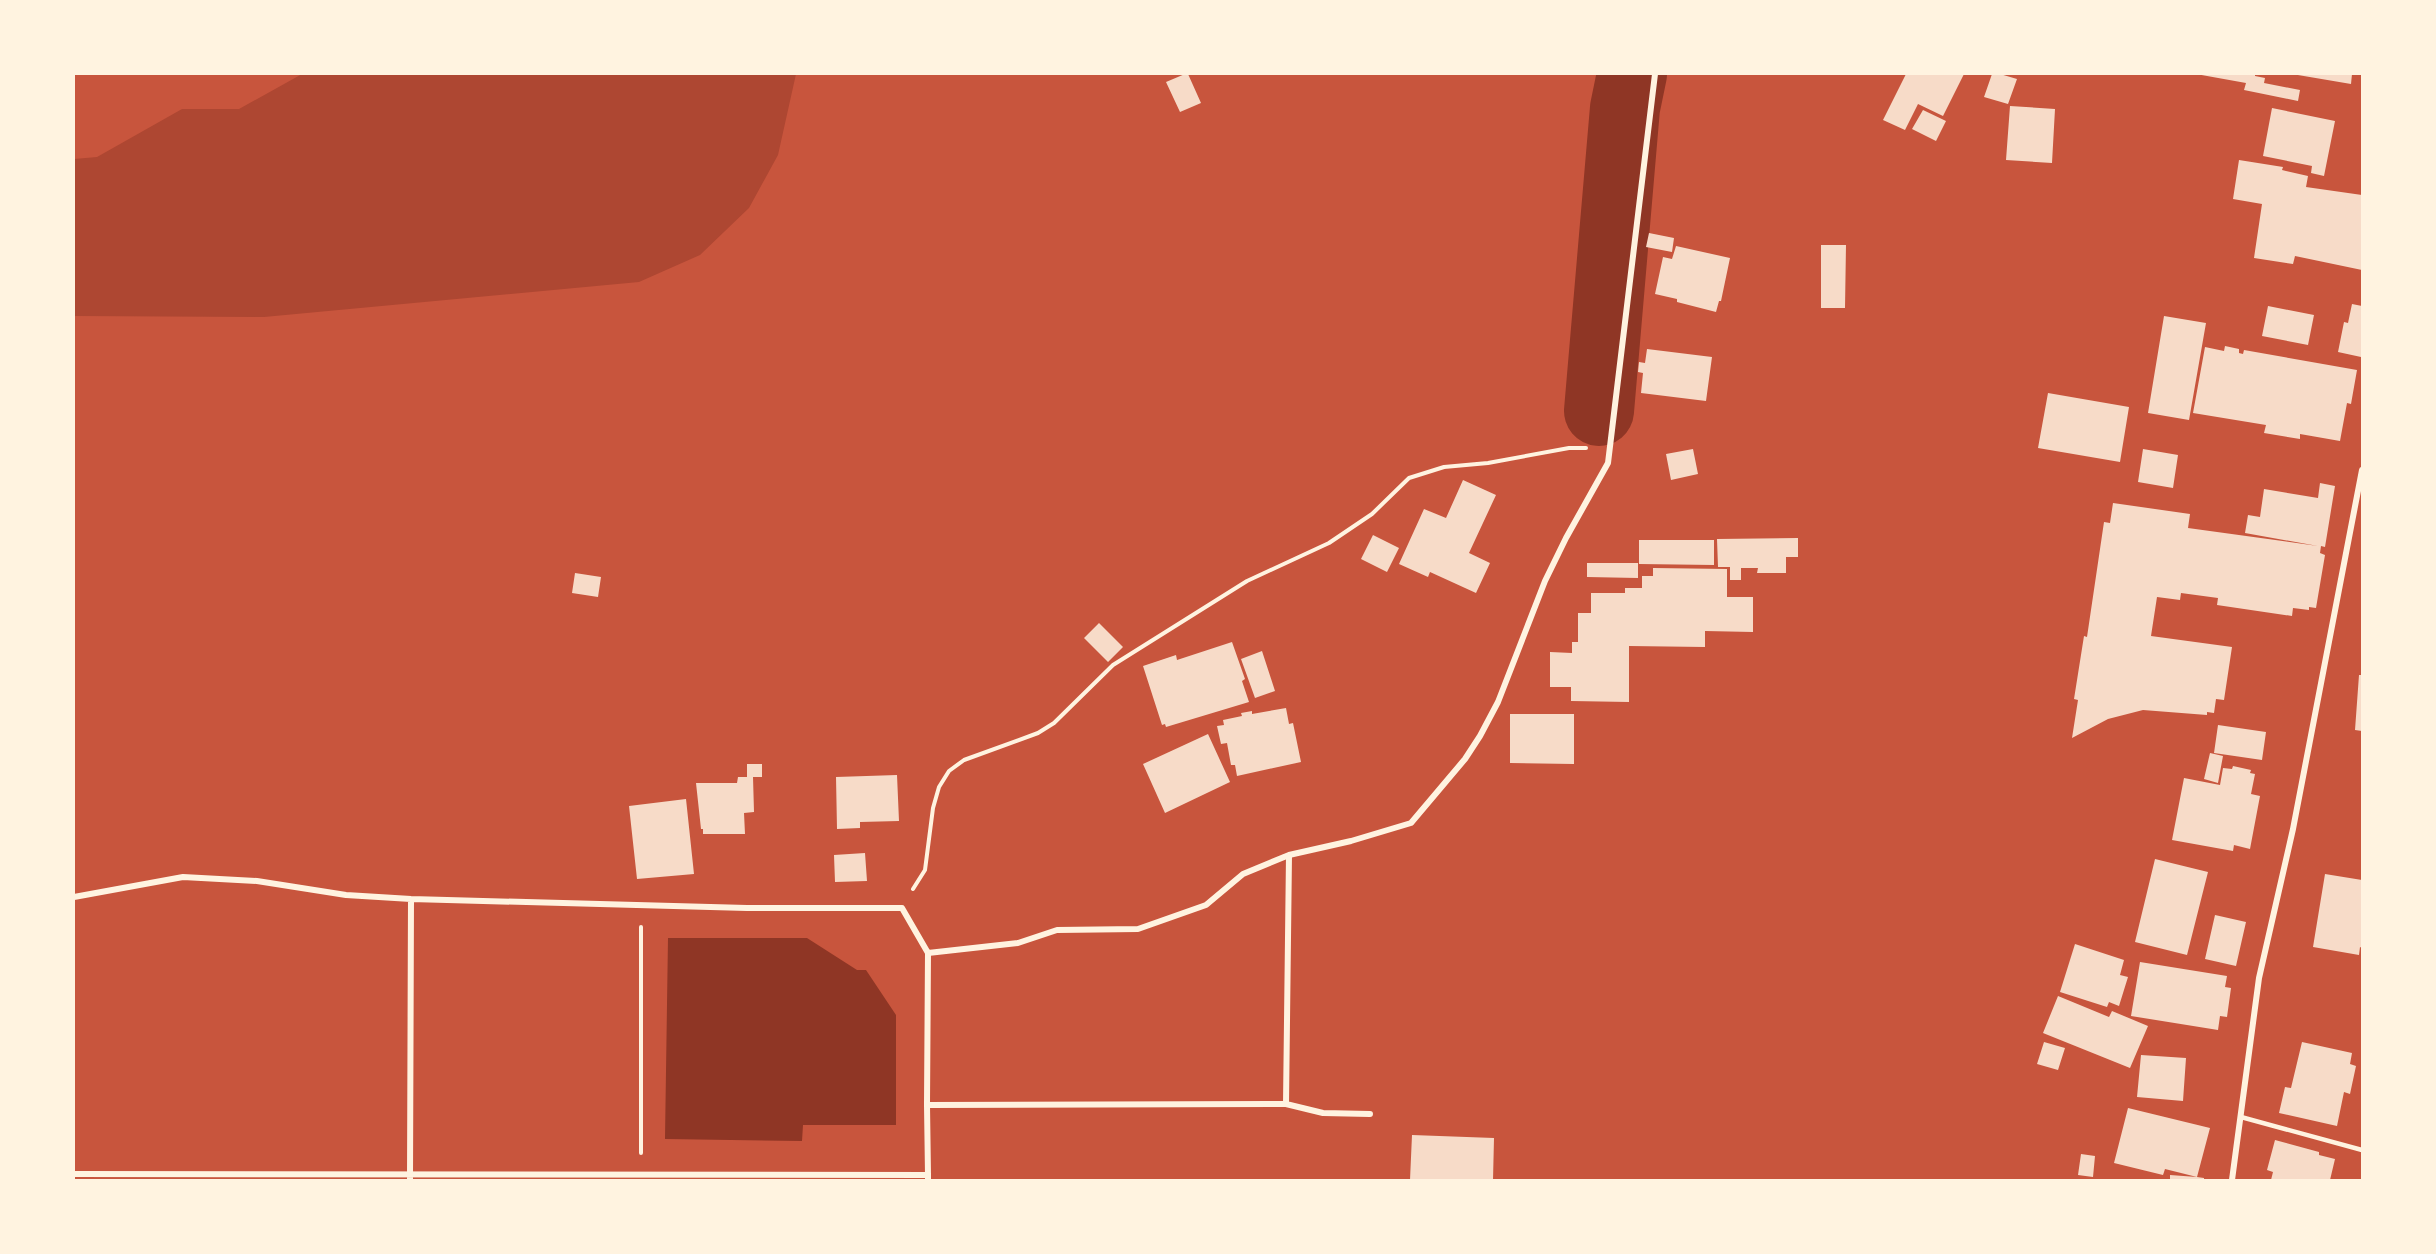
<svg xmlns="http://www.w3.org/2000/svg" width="2436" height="1254" font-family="Merriweather,serif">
	<rect width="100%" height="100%" fill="#c8553d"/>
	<!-- green -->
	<path fill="#ae4732" d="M302,74H796L778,155L749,208L700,255L639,282L264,317L74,316V159L97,157L182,109H239Z"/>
	<!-- water -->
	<path fill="#8f3625" d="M668,938H807L857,970H866L896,1015V1125H803L802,1141L665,1139Z"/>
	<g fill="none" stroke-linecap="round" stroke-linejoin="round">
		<!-- river -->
		<path stroke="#8f3625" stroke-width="70" d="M1599,411L1625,108L1632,74"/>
	</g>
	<!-- building -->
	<path fill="#f7dbc8" d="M1185,74H1188L1201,103L1180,112L1166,82Z
		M1906,74H1964L1943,116L1918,104L1905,130L1883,120Z
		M1992,74H2000L2017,79L2008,104L1984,97Z
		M2196,74H2255V76L2265,78L2264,83L2300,90L2298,101L2244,90L2246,83Z
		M2292,74H2352L2351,84Z
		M2010,106L2055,109L2052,163L2006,160Z
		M2272,108L2335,121L2324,176L2311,173L2312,166L2263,156Z
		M1923,110L1946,121L1936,141L1912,129Z
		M2239,160L2283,167L2282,170L2308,176L2306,187L2362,195V270L2295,256L2293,264L2254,258L2262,204L2233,199Z
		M1649,233L1674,238L1672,252L1646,247Z
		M1821,245H1846L1845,308H1821Z
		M1676,246L1730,258L1721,301H1719L1716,312L1677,302V299L1655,294L1663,257L1672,259Z
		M2352,304L2362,306L2361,357L2338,352L2344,322L2348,323Z
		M2268,306L2314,315L2308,345L2262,336Z
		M2164,316L2206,323L2189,420L2148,413Z
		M2225,346L2239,349V353L2243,354L2244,350L2357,370L2351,404L2347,403L2340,441L2300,434V439L2264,433L2266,425L2193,413L2205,347L2224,351Z
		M1647,349L1712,357L1706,401L1641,393L1643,373L1638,372L1639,362L1645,363Z
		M2048,393L2129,407L2120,462L2038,448Z
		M1693,449L1698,474L1671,480L1666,454Z
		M2143,449L2178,455L2173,488L2138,482Z
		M1463,480L1496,495L1469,553L1490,563L1476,593L1430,572L1428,577L1399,564L1424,509L1446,518Z
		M2320,483L2335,486L2325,547L2321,546L2320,553L2325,555L2316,608L2309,607V610L2293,608L2292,616L2217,605L2218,598L2181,593L2180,600L2157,597L2151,636L2232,647L2224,700L2216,699L2214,713L2207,712V715L2143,710L2108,719L2072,738L2078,700L2074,699L2084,636L2087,637L2104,522L2110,523L2113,503L2190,514L2188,528L2318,546L2245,533L2248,515L2260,517L2264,489L2318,498Z
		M1373,535L1399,548L1387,572L1361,559Z
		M1798,538V557H1786V573H1757L1758,568H1741V580H1730V567H1718L1717,539Z
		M1639,540H1714V565L1639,564Z
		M1587,563H1638V578L1587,577Z
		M1653,568L1727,569V597H1753V632L1705,631V647L1629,646V702L1571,701V687H1550V652L1572,653V642H1578V613H1591V593H1625V588H1642V576H1653Z
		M575,573L601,577L598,597L572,593Z
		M1099,623L1123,647L1108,662L1084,638Z
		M1232,642L1245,679L1242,681L1249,702L1166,727L1165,724L1162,725L1143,666L1176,655L1177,660Z
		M1262,651L1275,691L1255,698L1241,659Z
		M2359,675H2362V731L2355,730Z
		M1286,708L1289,724L1293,723L1301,762L1237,776L1235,765H1231L1227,743L1221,744L1217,726L1224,725L1223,720L1242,716L1241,713L1252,711V714Z
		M1510,714H1574V764L1510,763Z
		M2218,725L2266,732L2262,760L2214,753Z
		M1208,734L1230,782L1165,813L1143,764Z
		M2210,753L2223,756L2218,783L2204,779Z
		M747,764H762V777H753L754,812L744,813L745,834H703V829H701L696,783H737L738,777H747Z
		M2233,766L2251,770L2250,773L2255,774L2251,794L2260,796L2250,849L2234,845L2233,851L2172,840L2184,778L2220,785L2223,768L2232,769Z
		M897,775L899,821L860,822V828L837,829L836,777Z
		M686,799L694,874L637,879L629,806Z
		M865,853L867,881L835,882L834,855Z
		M2155,859L2208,872L2187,955L2135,942Z
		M2325,874L2362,880V948L2360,947L2359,955L2313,947Z
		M2215,915L2246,922L2236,966L2205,959Z
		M2075,944L2124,960L2120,975L2128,977L2119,1006L2109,1002L2107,1007L2060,992Z
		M2140,962L2227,976L2225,987L2231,988L2227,1017L2220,1016L2218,1030L2131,1016Z
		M2058,996L2109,1017L2112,1011L2148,1026L2130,1068L2043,1033Z
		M2044,1042L2065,1048L2058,1070L2037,1064Z
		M2302,1042L2352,1053L2350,1064L2356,1066L2350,1094L2344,1092L2337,1126L2279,1113L2285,1087L2291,1088Z
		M2141,1055L2186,1058L2183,1101L2137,1097Z
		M2128,1108L2210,1128L2197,1177L2204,1178V1180H2170V1175L2197,1177L2165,1169L2163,1175L2114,1163Z
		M1412,1135L1494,1138L1493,1180H1410Z
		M2275,1140L2319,1152V1155L2335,1159L2330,1180H2271L2273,1172L2267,1170Z
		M2081,1154L2095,1156L2093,1177L2078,1175Z"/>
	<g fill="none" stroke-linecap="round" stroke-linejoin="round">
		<!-- path -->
		<path stroke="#fff3e0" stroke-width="4" d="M913,889L925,870L933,808L939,787L949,771L964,760L1038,733L1054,723L1113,665L1247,581L1329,543L1372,514L1409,478L1444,467L1488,463L1569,448H1586
			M641,927V1153"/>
		<!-- service -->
		<path stroke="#fff3e0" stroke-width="4.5" d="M2241,1117L2362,1150"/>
		<!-- minor -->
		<path stroke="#fff3e0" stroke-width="6" d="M1289,855L1351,841L1411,823L1465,759L1480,736L1498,702L1545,581L1566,538L1608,463L1655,74
			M74,897L183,877L257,881L346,895L411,899L747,908H902L928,953L927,1105
			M928,953L1018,943L1057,930L1138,929L1206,905L1243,874L1289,855L1286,1104
			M74,1174L928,1175V1180
			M928,1175L927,1105L1286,1104L1323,1113L1370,1114
			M410,1180L411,899
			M2232,1180L2259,978L2293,829L2362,470"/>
	</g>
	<!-- border -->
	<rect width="2436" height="1254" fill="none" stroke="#fff3e0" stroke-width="150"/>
</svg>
